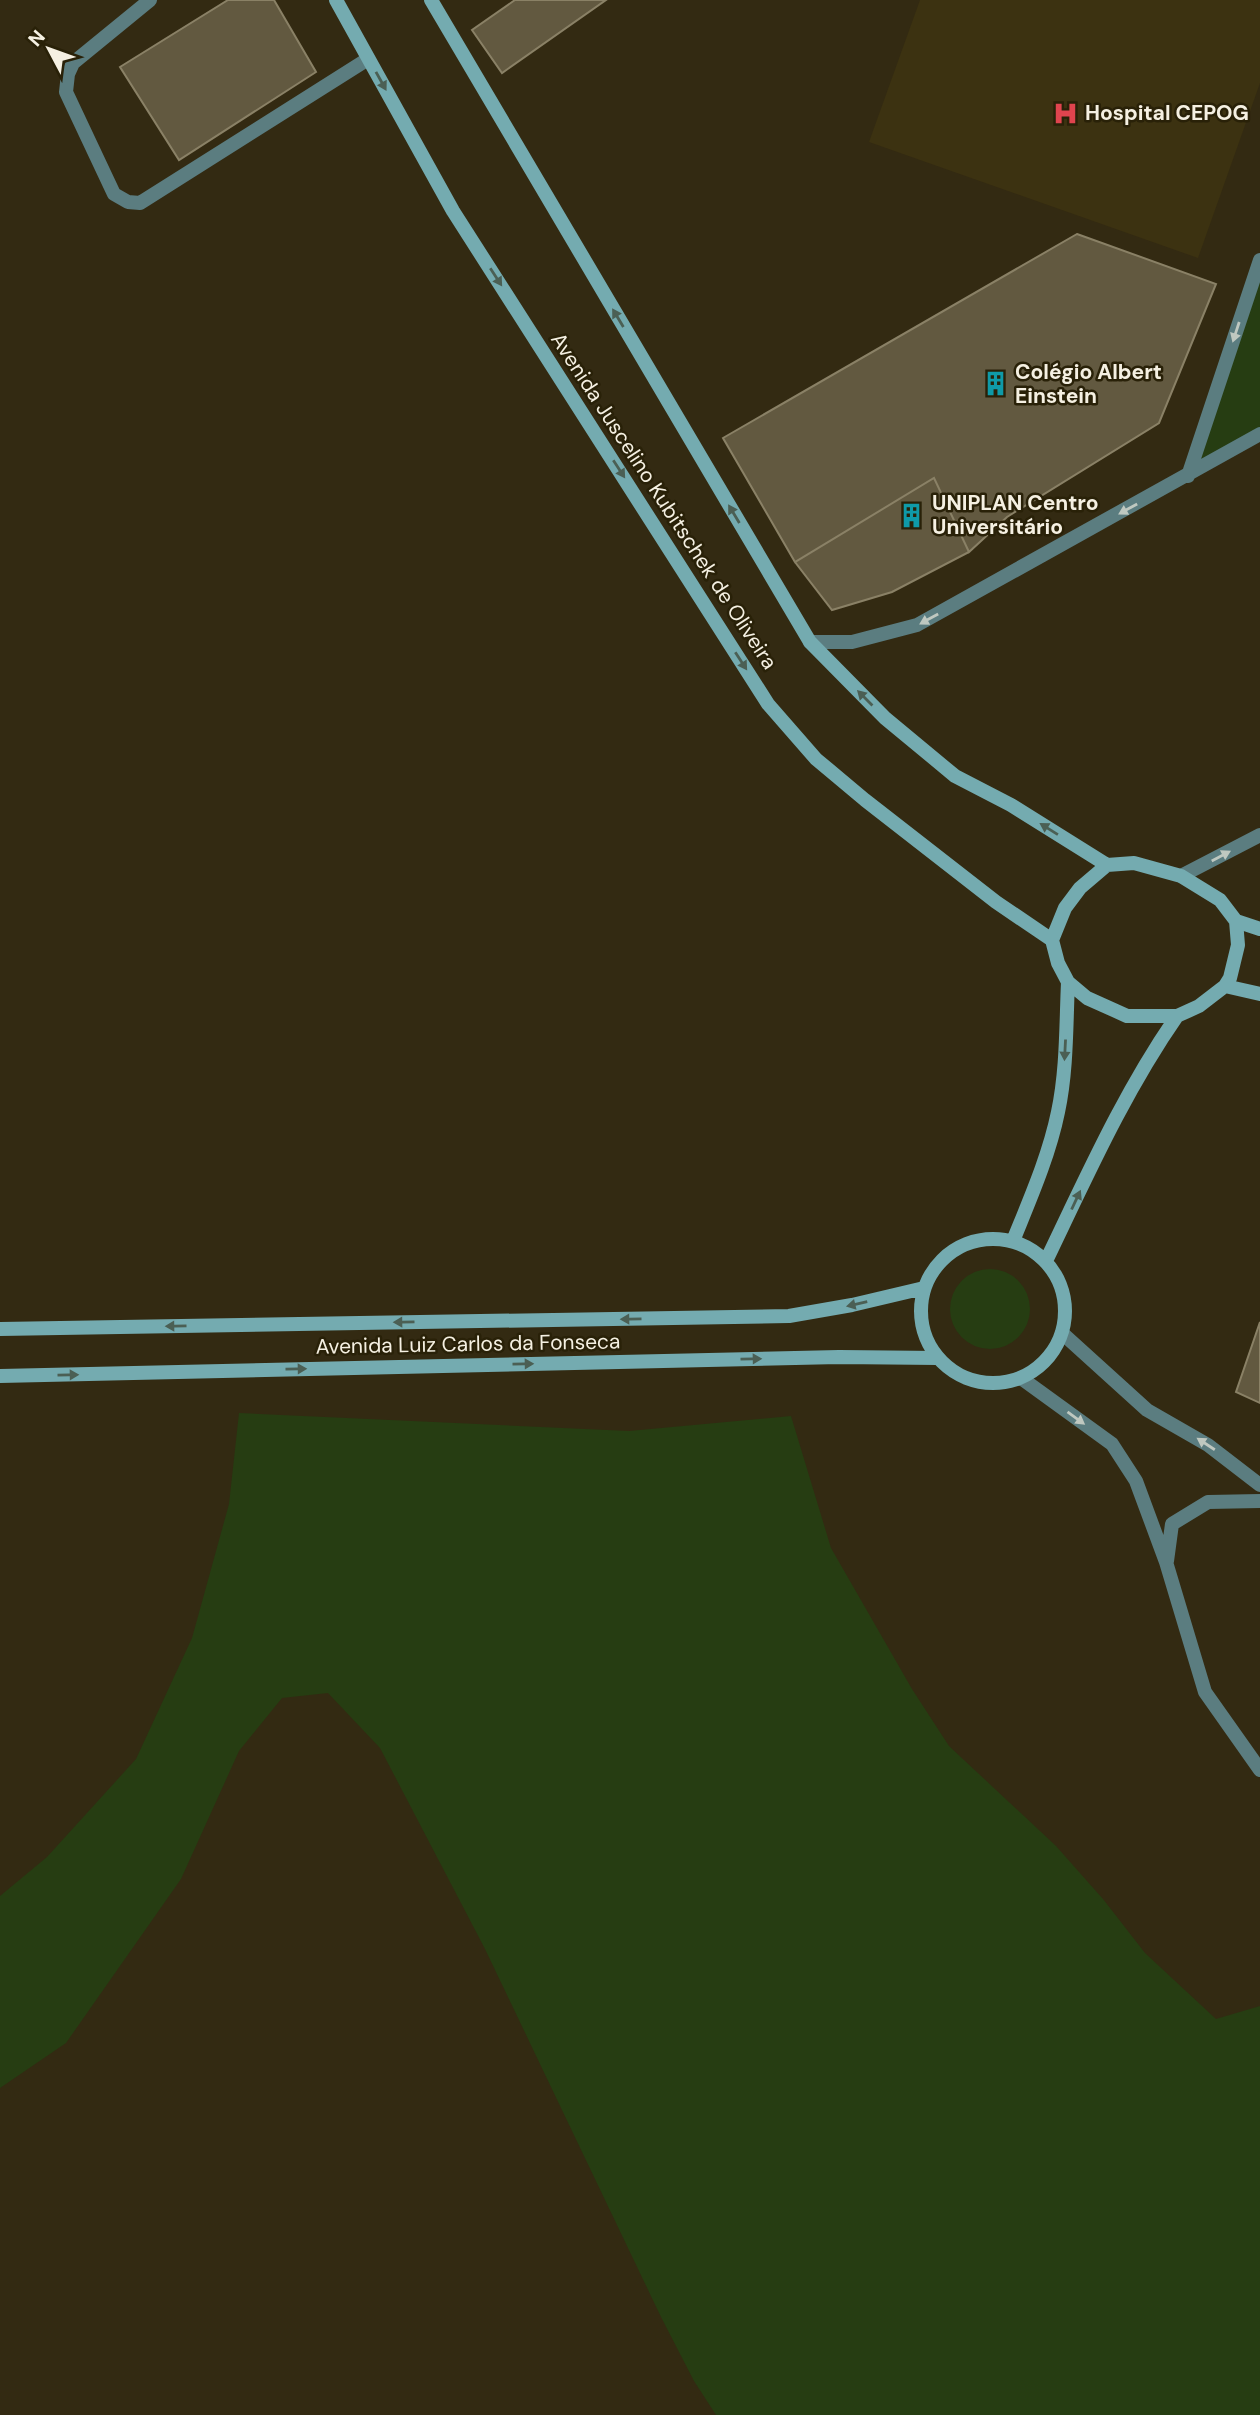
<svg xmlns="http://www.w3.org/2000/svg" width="1260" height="2415" font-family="'DM Sans',sans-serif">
	<rect width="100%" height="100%" fill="#332a12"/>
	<!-- built -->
	<path fill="#3c3211" d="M920,0H1260V83L1198,258L869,142Z"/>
	<!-- green -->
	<path fill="#263d12" d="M1260,274V434L1188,476Z
		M950 1309a40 40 0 1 1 80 0a40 40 0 1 1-80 0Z
		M239,1413L629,1431L791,1416L831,1548L912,1689L949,1746L1056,1846L1103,1899L1145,1953L1216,2019L1260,2006V2415H716L694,2381L661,2317L485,1949L380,1748L328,1693L282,1698L239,1751L181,1879L66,2043L0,2088V1896L47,1857L136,1759L192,1638L229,1504Z"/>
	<!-- building -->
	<path fill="#625940" stroke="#8a8166" stroke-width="2" d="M228,0H274L316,72L179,160L120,67Z
		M515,0H606L502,73L472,30Z
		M1077,234L1216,284L1159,423L1007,517L969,552L934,478L795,562L723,438Z
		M934,478L969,552L892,592L832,610L795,562Z
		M1260,1322V1403L1236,1392Z"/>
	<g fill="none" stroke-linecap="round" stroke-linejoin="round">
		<!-- lane -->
		<path stroke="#5b7d80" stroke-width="14" d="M150,0L73,63L68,74L66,92L114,194L128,202L140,203L368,59"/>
		<!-- street -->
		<path stroke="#5b7d80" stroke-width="14" d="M1188,476L1260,260
			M810,642H852L917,625L1260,434
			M1181,876L1260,835
			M1062,1333L1147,1410L1208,1445L1260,1485
			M1021,1378L1112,1444L1136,1481L1166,1562L1205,1692L1260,1770
			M1167,1561L1172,1524L1208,1502L1260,1501"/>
		<!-- secondary -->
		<path stroke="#74abb0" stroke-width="14" d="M336,0L453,211L768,704L816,759L865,800L996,902L1052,940
			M431,0L810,642L885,718L955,776L1011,805L1107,865
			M1134,863L1181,876L1220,900L1236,921L1238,945L1230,978L1225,986L1199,1006L1177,1016H1127L1087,998L1068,982L1058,963L1052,940L1065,908L1080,888L1107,865Z
			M1236,921L1260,929
			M1225,986L1260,994
			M921 1311a72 72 0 1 1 144 0a72 72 0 1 1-144 0Z
			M1013,1241C1030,1199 1049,1156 1058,1112C1067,1070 1066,1025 1068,982
			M1046,1261C1086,1178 1124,1092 1177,1016
			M0,1329L789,1316L852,1305L924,1288
			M0,1376L839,1357L938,1358"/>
	</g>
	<!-- one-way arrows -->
	<defs><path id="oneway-solid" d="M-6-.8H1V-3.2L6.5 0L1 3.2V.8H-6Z" transform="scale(1.75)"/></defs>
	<g fill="#4b5f54">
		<use href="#oneway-solid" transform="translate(381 81) rotate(61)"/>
		<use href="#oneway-solid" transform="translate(496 277) rotate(57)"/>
		<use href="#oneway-solid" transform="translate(618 318) rotate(-121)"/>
		<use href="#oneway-solid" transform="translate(619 469) rotate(57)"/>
		<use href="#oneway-solid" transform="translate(734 514) rotate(-121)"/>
		<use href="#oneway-solid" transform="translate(741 661) rotate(57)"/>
		<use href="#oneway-solid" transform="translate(865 698) rotate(-135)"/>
		<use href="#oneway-solid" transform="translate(1049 829) rotate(-148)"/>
		<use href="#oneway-solid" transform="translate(1065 1050) rotate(93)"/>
		<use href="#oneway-solid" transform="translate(1076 1200) rotate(-65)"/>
		<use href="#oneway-solid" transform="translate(857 1304) rotate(167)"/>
		<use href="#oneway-solid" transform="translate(631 1319) rotate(179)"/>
		<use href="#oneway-solid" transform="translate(404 1322) rotate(179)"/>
		<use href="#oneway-solid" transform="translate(176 1326) rotate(179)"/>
		<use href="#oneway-solid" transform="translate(751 1359) rotate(-1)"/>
		<use href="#oneway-solid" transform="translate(523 1364) rotate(-1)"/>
		<use href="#oneway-solid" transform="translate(296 1369) rotate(-1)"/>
		<use href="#oneway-solid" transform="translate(68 1375) rotate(-1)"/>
	</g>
	<g fill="#bfc8c0">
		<use href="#oneway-solid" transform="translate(1236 332) rotate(108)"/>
		<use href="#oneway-solid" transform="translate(1128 509) rotate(151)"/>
		<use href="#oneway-solid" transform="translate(929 619) rotate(151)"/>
		<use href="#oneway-solid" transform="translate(1221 856) rotate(-28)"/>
		<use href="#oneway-solid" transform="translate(1076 1418) rotate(36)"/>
		<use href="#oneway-solid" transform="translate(1206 1444) rotate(-147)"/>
	</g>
	<!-- icons -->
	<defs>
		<symbol id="hospital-bare" viewBox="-9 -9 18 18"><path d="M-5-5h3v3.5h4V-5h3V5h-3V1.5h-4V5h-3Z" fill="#e0444e" stroke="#292108" stroke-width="2.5" paint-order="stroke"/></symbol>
		<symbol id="building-bare" viewBox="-9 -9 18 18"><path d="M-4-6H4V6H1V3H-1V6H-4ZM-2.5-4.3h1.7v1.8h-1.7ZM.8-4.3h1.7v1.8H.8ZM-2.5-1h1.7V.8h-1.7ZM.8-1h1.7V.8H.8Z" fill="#0f9aa8" stroke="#292108" stroke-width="2.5" paint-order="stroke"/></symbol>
	</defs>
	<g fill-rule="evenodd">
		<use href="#hospital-bare" x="1048" y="96" width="35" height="35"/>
		<use href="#building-bare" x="978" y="366" width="35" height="35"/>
		<use href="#building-bare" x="894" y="498" width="35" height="35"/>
	</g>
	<g text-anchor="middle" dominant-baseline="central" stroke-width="5" stroke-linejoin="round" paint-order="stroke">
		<!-- poi labels -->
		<g font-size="21" font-weight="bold" fill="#f5f0e2" stroke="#292108" text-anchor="start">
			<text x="1085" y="113">Hospital CEPOG</text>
			<text x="1015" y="372">Colégio Albert<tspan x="1015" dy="24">Einstein</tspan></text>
			<text x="932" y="503">UNIPLAN Centro<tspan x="932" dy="24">Universitário</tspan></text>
		</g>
		<!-- street labels -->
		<g font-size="21" fill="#f5f0e2" stroke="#292108">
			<text transform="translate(664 501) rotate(57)">Avenida Juscelino Kubitschek de Oliveira</text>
			<text transform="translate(468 1344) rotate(-1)">Avenida Luiz Carlos da Fonseca</text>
		</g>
	</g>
	<!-- north arrow -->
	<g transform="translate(49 49) rotate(311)" stroke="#292108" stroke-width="5" paint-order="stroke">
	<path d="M0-5L12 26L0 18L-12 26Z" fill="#f5f0e2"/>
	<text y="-10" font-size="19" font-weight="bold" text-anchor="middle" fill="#f5f0e2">N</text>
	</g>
</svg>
